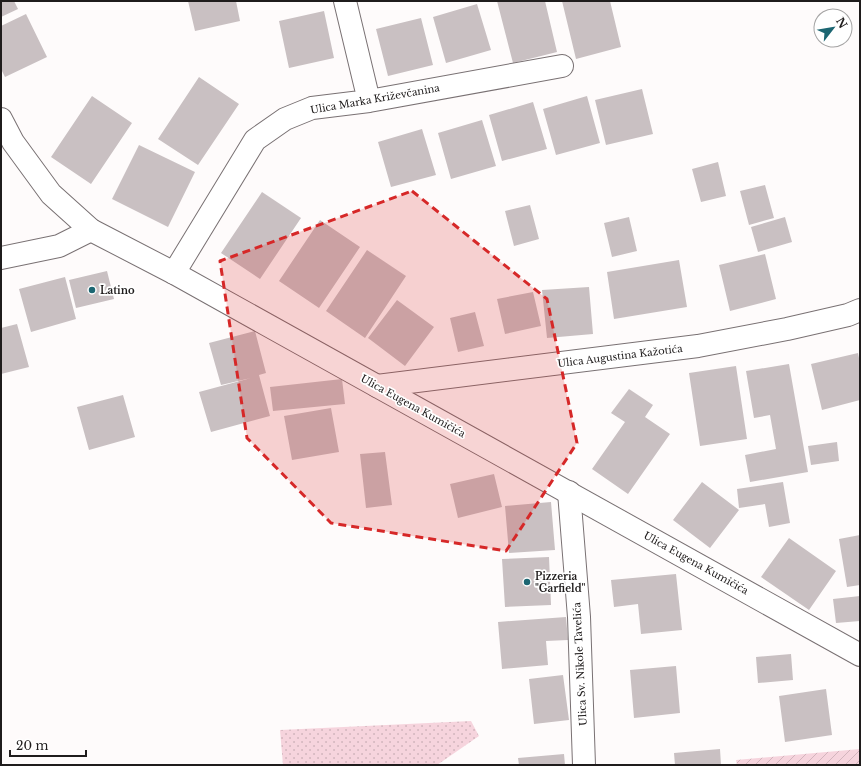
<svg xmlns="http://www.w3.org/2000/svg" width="861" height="766" font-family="'Libre Baskerville',serif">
	<defs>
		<pattern id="grass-dots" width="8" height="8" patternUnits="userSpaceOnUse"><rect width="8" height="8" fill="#f6d4dd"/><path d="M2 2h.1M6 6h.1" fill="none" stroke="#d2b5bd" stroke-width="1.8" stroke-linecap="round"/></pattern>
		<pattern id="garden-furrows" width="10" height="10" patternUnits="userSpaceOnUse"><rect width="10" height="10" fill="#f6d4dd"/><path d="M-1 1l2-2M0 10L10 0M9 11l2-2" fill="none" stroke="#d2b5bd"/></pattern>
	</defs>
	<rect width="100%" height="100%" fill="#fefbfb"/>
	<!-- grass -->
	<path fill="url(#grass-dots)" d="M471,721L479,736L437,765H283L280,730Z"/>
	<!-- garden -->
	<path fill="url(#garden-furrows)" d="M860,749V765H737L736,760Z"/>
	<!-- building -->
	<path fill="#c9c0c2" d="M1,1H14L18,9L1,17Z
		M188,1H236L240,21L195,31Z
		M497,1H545L557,52L513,63Z
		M562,1H610L621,47L576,59Z
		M477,4L491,50L446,63L433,17Z
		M324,11L334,58L289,68L279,21Z
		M26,14L47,57L5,77L1,69V26Z
		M421,18L433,65L388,76L376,29Z
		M199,77L239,104L198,165L158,139Z
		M642,89L653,134L606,145L595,100Z
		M92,96L132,123L91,184L51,157Z
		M587,96L600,143L556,155L543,109Z
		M533,102L547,149L502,161L489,115Z
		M482,120L496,166L451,179L438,133Z
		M422,129L436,175L391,187L378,142Z
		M139,145L195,172L168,227L112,199Z
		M718,162L726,196L701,202L692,169Z
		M765,185L774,218L749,225L740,191Z
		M262,192L301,218L260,279L221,253Z
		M530,205L539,239L514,246L505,211Z
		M629,217L637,251L612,257L604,223Z
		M785,217L792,242L758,252L751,227Z
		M320,220L360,247L319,308L279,281Z
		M367,250L406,276L365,338L326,311Z
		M765,254L776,299L730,311L719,265Z
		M679,260L687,307L614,319L607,272Z
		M107,271L114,299L76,308L69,280Z
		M65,277L76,319L31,332L19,289Z
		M589,287L593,334L547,338L542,290Z
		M533,292L541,326L505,334L497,299Z
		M397,300L434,327L405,366L368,338Z
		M475,312L484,346L458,352L450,318Z
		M17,324L29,367L1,374V328Z
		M255,331L266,373L259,375L270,416L211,432L199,392L251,378L221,385L209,343Z
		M858,353L860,363V400L822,410L811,364Z
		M789,364L808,472L750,482L745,455L776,449L770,415L754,418L746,371Z
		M736,366L747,439L700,446L689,373Z
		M342,379L345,404L273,411L270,387Z
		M629,389L653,405L645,417L670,434L628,494L592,469L625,422L611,413Z
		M123,395L135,437L89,450L77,407Z
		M331,408L339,452L292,460L284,416Z
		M837,442L839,461L811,465L808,446Z
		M385,452L392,505L366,508L360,454Z
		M494,474L502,507L458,518L450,484Z
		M702,482L739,510L710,548L673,520Z
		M783,482L790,523L769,527L765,504L739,508L737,489Z
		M551,502L555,550L509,553L505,506Z
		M860,535V585L847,587L839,539Z
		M789,538L836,571L809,610L761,577Z
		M549,557L551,605L505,607L502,559Z
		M676,574L682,630L641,634L638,604L614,607L611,580Z
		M860,596V621L836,623L833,599Z
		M566,617L568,640L546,641L548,665L502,669L498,622Z
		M791,654L793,680L758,683L756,657Z
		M676,666L680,713L634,718L630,670Z
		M563,675L569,720L534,724L529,679Z
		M826,689L832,735L785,742L779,696Z
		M720,749L721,765H675L674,753Z
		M564,754L565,765H519L518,758Z"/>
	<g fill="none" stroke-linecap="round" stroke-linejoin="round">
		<defs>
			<path id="minor" d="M345,1L369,101
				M1,258L59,246L91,230
				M174,273L255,140L285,119L312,108L369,101L562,66
				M377,386L698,346L787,329L848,315L860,310
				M569,492L579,617L584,765"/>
			<path id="tertiary" d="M1,119L13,142L51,194L91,230L174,273L860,655"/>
		</defs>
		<!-- minor casing -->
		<use href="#minor" stroke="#797173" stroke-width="24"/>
		<!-- tertiary casing -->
		<use href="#tertiary" stroke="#797173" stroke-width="24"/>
		<!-- minor -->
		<use href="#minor" stroke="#fff" stroke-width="22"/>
		<!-- tertiary -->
		<use href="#tertiary" stroke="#fff" stroke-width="22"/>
	</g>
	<!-- marked area -->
	<path fill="#d62828" fill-opacity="0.2" stroke="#d62828" stroke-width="3" stroke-dasharray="8 5" stroke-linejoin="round" d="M412,191L547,299L577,443L506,551L331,523L247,438L220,261Z"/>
	<!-- markers -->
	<g fill="#1c6672" stroke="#fff" stroke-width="1.5">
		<circle cx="92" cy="290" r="4"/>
		<circle cx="527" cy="582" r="4"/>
	</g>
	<g text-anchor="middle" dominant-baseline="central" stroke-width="3.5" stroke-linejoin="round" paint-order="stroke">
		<!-- street labels -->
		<g font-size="10" fill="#1f1c1c" stroke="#fff">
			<text transform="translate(375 99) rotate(-10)">Ulica Marka Križevčanina</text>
			<text transform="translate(620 356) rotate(-7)">Ulica Augustina Kažotića</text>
			<text transform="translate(413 406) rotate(29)">Ulica Eugena Kumičića</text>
			<text transform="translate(696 563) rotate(29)">Ulica Eugena Kumičića</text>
			<text transform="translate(580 664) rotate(-93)">Ulica Sv. Nikole Tavelića</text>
		</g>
		<!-- poi labels -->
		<g font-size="10" font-weight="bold" fill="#1f1c1c" stroke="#fff" text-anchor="start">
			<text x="100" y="290">Latino</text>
			<text x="535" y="576">Pizzeria<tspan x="535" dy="12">"Garfield"</tspan></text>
		</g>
	</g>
	<!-- border -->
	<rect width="861" height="766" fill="none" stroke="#1f1c1c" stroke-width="4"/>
	<!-- north arrow -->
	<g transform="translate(833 28) rotate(59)"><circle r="19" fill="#ffffff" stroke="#a5a4a4"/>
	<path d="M0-3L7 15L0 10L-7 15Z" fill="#1c6672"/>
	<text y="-6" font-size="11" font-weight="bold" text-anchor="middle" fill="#1f1c1c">N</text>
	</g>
	<!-- scale -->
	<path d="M10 750v6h76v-6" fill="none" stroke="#1f1c1c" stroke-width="2"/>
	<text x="16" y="750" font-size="12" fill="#1f1c1c" stroke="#ffffff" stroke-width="3" paint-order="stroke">20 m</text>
</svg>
